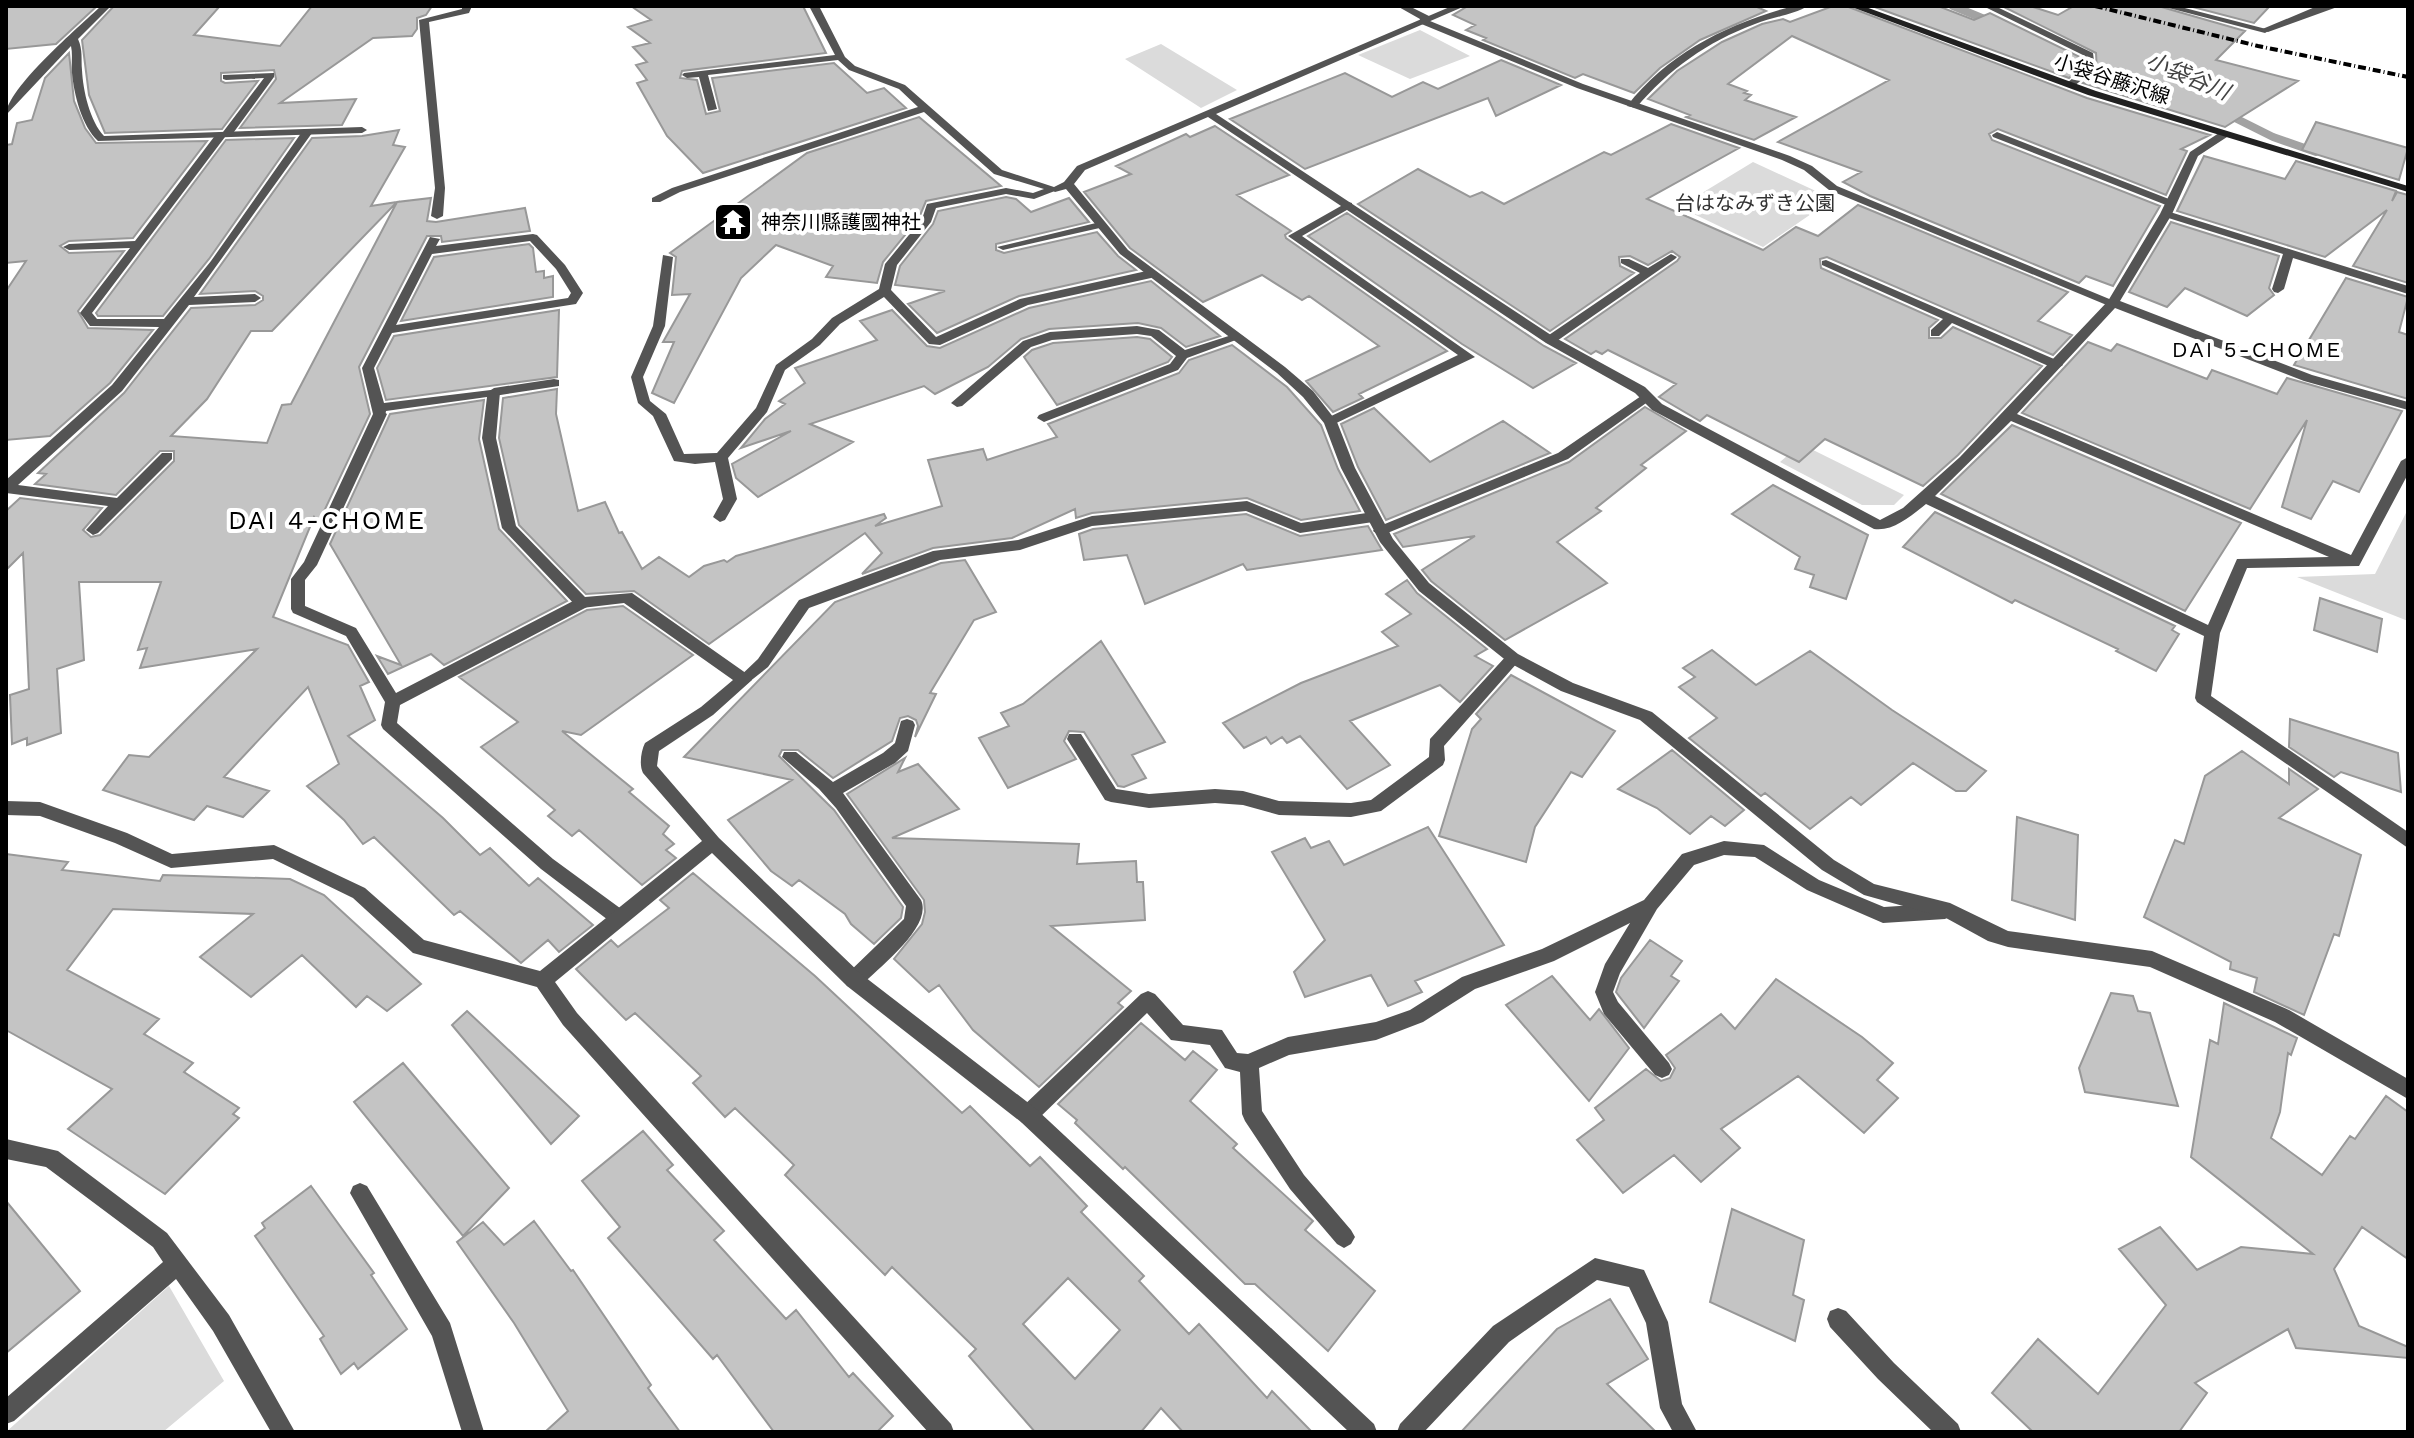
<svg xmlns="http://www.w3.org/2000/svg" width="2414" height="1438" font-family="'Work Sans','Noto Sans JP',sans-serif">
	<rect width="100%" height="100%" fill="#fff"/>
	<!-- green -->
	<path fill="#dbdbdb" d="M1420,30L1470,56L1410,79L1358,55Z
		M1161,44L1237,90L1201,108L1125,59Z
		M1753,162L1833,199L1763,247L1679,207Z
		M1801,444L1904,495L1894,505H1862L1780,462Z
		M2408,509V621L2297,577L2375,574Z
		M169,1286L224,1381L163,1432H6Z"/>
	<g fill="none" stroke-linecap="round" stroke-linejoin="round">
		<!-- stream -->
		<path stroke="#a2a2a2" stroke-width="8" d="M1953,6L1994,23
			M2223,112L2273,137L2316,152"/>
	</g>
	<!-- building -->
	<path fill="#c4c4c4" stroke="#989898" stroke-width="2" fill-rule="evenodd" d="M6,6H97L56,44L6,49Z
		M114,6H220L194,35L280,46L312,6H432L426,15L417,18V29L412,36L373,38L280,103L356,99L342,125L240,128L276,79L274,70L221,73V81L225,83L258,81L222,129L105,133L89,95L82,40Z
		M631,6H803L826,53L682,71L680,78L697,80L706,114L720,111L712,78L834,63L867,93L884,88L906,108L703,173L667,136L637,83L647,80L636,65L647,62L633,47L650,43L628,27L651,20Z
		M1468,6H1755L1766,11L1700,40L1660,68L1634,93L1583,74L1575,78L1483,40L1486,38L1466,30L1475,25L1453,15Z
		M1833,6H1846L2087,98L2210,135L2181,149L2187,151L2166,195L1998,129L1989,134L1992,140L2160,206L2113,286L2086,276L2079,283L1870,196L1843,182L1861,172L1778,142L1889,80L1792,36L1728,84L1747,91L1744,93L1751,95L1745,100L1796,117L1754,140L1686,117L1690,115L1648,99L1677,71L1722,42L1762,24L1783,19L1790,22Z
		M1872,6H1938L1974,20L1990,13L2082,58V67L2069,78Z
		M2030,6L2058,15L2074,6H2158L2245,31L2216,60L2298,81L2225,127L2083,83L2097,71L2096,53L2004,7Z
		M2189,6H2270L2254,23Z
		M69,53L74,101L85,128L96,143L207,141L133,238L69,241L60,246L69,253L124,251L78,311L88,328L153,330L110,383L50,436L6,440V291L26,261L6,263V145L12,144L17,123L32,120L45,78Z
		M1501,60L1561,85L1496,116L1488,98L1305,169L1230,119L1345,73L1392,97L1423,82L1438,89Z
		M919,117L1001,186L926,201L919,218L883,262L877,283L826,277L833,266L776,245L741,278L674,403L652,393L674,342H663L690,294L672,295L676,257L670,253L807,153Z
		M2316,122L2408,148L2399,180L2302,150Z
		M1671,124L1739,148L1647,199L1763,250L1796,227L1818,236L1858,205L2068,292L2038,321L2072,335L2053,355L1827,257L1820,259L1821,268L1938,320L1929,328V338H1941L1953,327L2042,366L1958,455L1923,486L1825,439L1799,462L1707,415L1700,421L1659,397L1676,384L1608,350L1602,354L1596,351L1591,354L1565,339L1677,261L1680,257L1672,251L1648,265L1630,256L1619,257L1620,266L1634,273L1550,331L1358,204L1418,169L1470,197L1482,192L1504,204L1604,152L1611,155Z
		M1215,126L1289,175L1237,195L1291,231L1285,235L1286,238L1447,351L1359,394L1363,398L1333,412L1306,381L1379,346L1309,296L1302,300L1262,275L1203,302L1130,248L1084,192L1131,174L1116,166L1186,134L1190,137Z
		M399,130L393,145L405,147L371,206L397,202L272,331H251L207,399L171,436L267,443L282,405L291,404L397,202L431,198L427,221L436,222L525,208L530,231L442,242L441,236H427L359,367L370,414L318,524L314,517L273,617L348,645L369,682L360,686L375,720L348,736L443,818L480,855L490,848L529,886L538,878L593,925L559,952L548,940L521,963L460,911L454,915L374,837L363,844L344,820L307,786L339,764L308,687L224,777L269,791L243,817L207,806L194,820L103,790L129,755L149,757L257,649L140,668L147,648L138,650L161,582H79L84,660L57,669L61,733L27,745V738L12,744L10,695L29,689L23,553L6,570V511L20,498L102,508L83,530L91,537L100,535L174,461V451H160L116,495L35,484L46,474L38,473L124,393L191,308L255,305L263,300V296L255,291L200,294L312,138L362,136Z
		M294,138L209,259L163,316H98L96,313L226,140Z
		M2204,156L2285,179L2296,161L2396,191L2392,201L2397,192L2408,195V283L2353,266L2387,210L2325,257L2177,211Z
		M1006,197L1016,199L1031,212L1069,198L1089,222L996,244V250L1004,253L1097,232L1118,256L1136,270L1019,296L937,333L908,304L945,291L895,285L900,266L933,224L938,211Z
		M1347,213L1544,346L1576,363L1533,388L1462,344L1308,236Z
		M2171,222L2279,256L2269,288L2274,295L2247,316L2185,288L2167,307L2129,292Z
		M529,244L533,248L536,272L544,271V278L553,276V297L401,321L434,257Z
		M2346,278L2408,297L2399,332L2408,335V399L2294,365Z
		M1151,281L1220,336L1186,347L1161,328L1138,323L1049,329L1021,339L988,367L935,394L924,386L810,424L853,442L758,497L736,478L732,464L791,431L741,448L765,419L785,404L779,401L805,383L795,368L877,340L860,321L892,310L927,346L940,348L1029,308Z
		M559,310L557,377L386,400L377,368L394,336Z
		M1137,337L1150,339L1172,357L1168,362L1057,405L1024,357L1032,350L1053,343Z
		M2088,342L2111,351L2117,344L2207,379L2212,370L2277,394L2287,378L2402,411L2359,492L2333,481L2311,519L2282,507L2307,420L2250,509L2022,413Z
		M1232,345L1287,387L1321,425L1338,469L1360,511L1301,520L1247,498L1092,513L1076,518L1075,509L1012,538L933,548L862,574L882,553L865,533L709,644L634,591L586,594L519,525L499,438L503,398L557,389L556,414L578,511L605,502L619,533L622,532L642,569L659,557L689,577L704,566L724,560L727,562L736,556L884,514L886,518L875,526L942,506L928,460L983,449L987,460L1057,437L1048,424L1179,373L1189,360Z
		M484,400L479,439L499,529L567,601L444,665L431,654L388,674L377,656L401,665L330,544L390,414Z
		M1645,407L1686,431L1641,465L1646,468L1596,508L1601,511L1557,542L1607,583L1505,640L1431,581L1422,570L1475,536L1403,547L1394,534L1569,462Z
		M1374,408L1430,462L1503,421L1550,453L1386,520L1358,467L1341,424Z
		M2012,425L2241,523L2185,611L1941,494Z
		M1773,485L1868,535L1846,599L1810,587L1814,575L1795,569L1800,557L1732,514Z
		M1935,512L2175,626L2172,630L2179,634L2156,671L2116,651L2118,649L2015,600L2012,603L1903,547Z
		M1246,514L1300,536L1368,526L1382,550L1247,570L1243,564L1145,604L1127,555L1084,560L1079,534L1093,529Z
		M965,560L996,612L974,620L930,693L936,694L915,737L918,726L916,720L908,716L900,718L892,741L833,778L798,750H782L779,756L834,810L903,907L901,918L874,944L851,924L845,914L799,880L792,886L771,871L728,820L792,780L684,757L835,602L941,563Z
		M1407,580L1417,593L1487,649L1475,656L1493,666L1460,702L1440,685L1350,721L1390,765L1347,789L1300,736L1287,743L1282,737L1271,744L1266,737L1244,748L1223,723L1301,683L1398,646L1382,632L1411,614L1386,594Z
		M2320,598L2382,619L2377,652L2314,630Z
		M623,606L693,655L581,735L562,731L633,789L629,792L669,826L663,834L674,844L666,850L676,858L642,885L579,830L572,836L548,816L555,810L481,747L518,722L459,677L587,610Z
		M1101,641L1165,742L1132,755L1146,778L1124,787L1118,786L1084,732L1069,731L1064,741L1076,759L1008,788L979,738L1009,726L1001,713L1023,704Z
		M1712,650L1756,685L1810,651L1892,710L1986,771L1966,791H1956L1913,763L1861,805L1851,797L1810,829L1765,793L1761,796L1689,738L1717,718L1679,687L1695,677L1683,668Z
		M1511,675L1615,731L1582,777L1571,772L1535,827L1526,862L1439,836L1472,729L1481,719L1476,714Z
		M2290,719L2398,753L2401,792L2341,772L2334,777L2289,747Z
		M1672,750L1744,810L1725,826L1711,816L1690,834L1657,808L1618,789Z
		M2242,751L2289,784V769L2318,789L2279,818L2361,855L2339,936L2334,934L2304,1015L2254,992L2257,978L2230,969L2231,962L2144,917L2175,840L2184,844L2205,776Z
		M905,758L898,772L918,764L959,809L892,838L1079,844L1077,864L1136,861L1137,882H1143L1145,920L1051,926L1131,991L1118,1003L1123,1007L1039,1087L973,1030L939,985L929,992L894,959L922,924L925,912L924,900L847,794Z
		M2017,817L2078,835L2075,920L2012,900Z
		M1428,827L1504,945L1415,981L1422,992L1388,1006L1371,975L1305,997L1294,972L1325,940L1272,852L1305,838L1311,848L1329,841L1344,865Z
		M6,854L68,862L62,870L160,881L163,875L290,879L324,895L421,984L387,1011L367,996L356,1007L302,955L251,997L200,957L253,914L113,909L67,970L159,1019L144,1034L193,1063L184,1072L239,1108L233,1114L239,1118L165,1194L68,1129L112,1089L6,1030Z
		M693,873L815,976L962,1113L970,1106L1030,1166L1040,1157L1087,1206L1081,1212L1144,1276L1139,1281L1189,1334L1199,1324L1267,1398L1272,1391L1312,1432H1183L1161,1408L1141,1432H1035L969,1356L976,1349L892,1267L885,1275L785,1175L794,1165L735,1108L725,1117L693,1083L701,1076L635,1013L626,1020L576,969L611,940L618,947L669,908L660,900ZM1068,1278L1120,1330L1075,1379L1023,1324Z
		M1650,940L1682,961L1671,976L1679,981L1644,1028L1616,992L1621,978Z
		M1552,976L1590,1020L1599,1009L1629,1048L1589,1101L1506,1005Z
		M1776,979L1862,1037L1893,1063L1877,1080L1898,1098L1864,1133L1798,1076L1721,1129L1740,1148L1701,1182L1674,1155L1623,1193L1577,1140L1604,1120L1595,1108L1646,1069L1661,1081L1670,1078L1675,1068L1666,1055L1721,1014L1735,1029Z
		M2111,993L2133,996L2138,1011L2150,1013L2178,1106L2085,1092L2079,1068Z
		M2224,1003L2297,1038L2291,1055L2288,1053L2280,1112L2271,1138L2322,1175L2350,1136L2355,1139L2386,1096L2408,1112V1259L2362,1227L2334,1269L2359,1326L2408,1347V1358L2296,1348L2288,1329L2195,1383L2207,1393L2179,1432H2033L1992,1393L2038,1339L2098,1394L2166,1305L2119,1249L2160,1227L2197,1270L2241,1247L2313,1254L2191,1157L2210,1040L2218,1044Z
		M467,1011L579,1116L551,1144L452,1025Z
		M1141,1023L1185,1060L1193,1051L1217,1070L1190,1101L1237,1144L1233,1148L1313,1221L1305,1230L1375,1291L1328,1351L1255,1284H1245L1125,1167L1123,1169L1075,1123L1077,1120L1058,1104Z
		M403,1063L509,1188L463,1236L354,1102Z
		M643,1131L673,1165L667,1170L724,1231L714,1240L786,1319L796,1310L849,1377L853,1373L893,1416L877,1432H774L717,1355L713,1359L608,1238L620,1227L582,1181Z
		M311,1186L374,1273L371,1275L407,1329L358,1369L354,1363L341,1374L320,1339L324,1336L255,1236L265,1228L262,1223Z
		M6,1201L80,1291L6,1353Z
		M1732,1209L1804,1240L1793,1295L1804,1300L1795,1341L1710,1302Z
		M534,1221L571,1271L573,1270L651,1385L648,1388L680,1432H545L568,1411L514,1323L457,1242L483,1222L504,1245Z
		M1610,1299L1648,1359L1607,1384L1656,1432H1461L1557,1329Z"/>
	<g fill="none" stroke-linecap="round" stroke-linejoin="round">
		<!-- service -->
		<path fill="#545454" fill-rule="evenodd" d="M462,6H472L469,13L429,22L445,188L443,216L437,219L431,216L435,188L419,20L462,9Z
			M809,6H819L845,57L855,66L905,85L1002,170L1060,189L1034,199L1006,194L936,208L931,222L897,265L891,290L936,337L1020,299L1151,270L1157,274L1151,278L1028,305L940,345L929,344L884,297L840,324L820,345L785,370L767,412L728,458L737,499L725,520L720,522L713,517L723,499L715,462L695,464L674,461L653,416L638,403L631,377L653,326L663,255L673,257L665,326L643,377L650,401L666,414L684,454L717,453L756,408L776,365L812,339L832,318L879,289L885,264L922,219L927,204L1006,188L1033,193L1044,189L994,174L924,112L680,192L660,202H652V198L672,188L918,107L899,89L849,70L838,60L708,75L717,109L708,111L699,77L687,78L682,75L684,73L835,55Z
			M1397,6H1409L1431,17L1430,21L1583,84L1790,156L1812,166L1837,186L2119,303L2117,306H2109L1829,190L1804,170L1782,160L1577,88L1419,23L1420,19Z
			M1983,6H1995L2093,53L2095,69L2073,87H2067V83L2085,68V56Z
			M2340,6L2268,32L2260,30L2315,7Z
			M274,73V77L231,136L225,137L92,313L97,319H164L211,261L304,129H312V133L194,297L255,294L261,298L255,302L189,305L122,391L18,485L117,498L162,453H172V459L98,533L93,535L86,530L108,506L6,493V480L112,385L159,327L90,326L80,313L130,248L69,250L63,247L69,244L135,241L217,133L223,132L264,78L226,80L223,79V75Z
			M1997,132L2174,201L2175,203L2166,205L1993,137L1992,135Z
			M1348,202L1352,203V207L1302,236L1475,357L1330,426L1325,425V419L1458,355L1288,236Z
			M2162,212H2170L2408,286V294L2293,258L2284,289L2278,293L2274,292L2272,289L2283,254L2162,216Z
			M1100,222L1106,225L1104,227L1003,250L997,247Z
			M1671,254L1677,257L1675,259L1554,343H1546V337L1640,273L1621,263V259H1629L1648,268Z
			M1826,260L2061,362L2063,365L2057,369L2053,368L1952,323L1939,336H1931V330L1943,319L1822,265V261Z
			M1137,326L1159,330L1185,350L1238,333L1244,337L1187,358L1178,370L1044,422L1037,418L1039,415L1170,364L1176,356L1151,336L1137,334L1052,340L1031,347L962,406L957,407L951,403L1023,341L1050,332Z
			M554,379L559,380V386L494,396L488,392L494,388Z
			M1644,394L1650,398L1649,401L1568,459L1385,534L1380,536L1373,531L1375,528L1558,453Z
			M380,410L387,414L317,565L305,580V606L356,628L396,693L577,599H587L589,603L587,607L400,705L397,723L553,859L624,911L627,917L624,923L618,925L612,923L541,869L383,729L381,725L385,702L346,636L293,613L291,609V579L304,562L373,414Z
			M1247,501L1301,523L1373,512L1380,517L1373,522L1300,533L1246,511L1092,526L1020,550L940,560L809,608L768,667L744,686L736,680L758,659L799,600L933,551L1018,540L1092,516Z
			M1513,652L1521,658L1518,662L1444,746L1445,760L1443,765L1381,811L1351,817L1279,815L1243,805L1215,803L1149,808L1111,802L1105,800L1067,739L1069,734H1081L1116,789L1149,794L1215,789L1243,791L1279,801L1351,803L1371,800L1429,757L1430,739L1508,654Z
			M907,719L913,721L915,725L908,751L895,763L843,793L921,900C933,927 879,967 861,986L854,988L847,986L845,980L847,974L904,919L906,906L836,808L819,789L782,757L784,752H796L833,782L883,753L895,743L901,721Z
			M1724,841L1764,845L1819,880L1884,907L1945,903L1951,906L1954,911L1951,916L1945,919L1883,923L1807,890L1755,857L1724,855L1694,865L1657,909L1620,973L1613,992L1618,1002L1669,1063L1672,1069L1669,1075L1662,1078L1655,1075L1604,1014L1595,992L1605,964L1630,923L1554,961L1475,989L1423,1022L1376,1040L1289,1055L1259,1068L1262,1111L1304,1175L1351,1230L1355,1237L1351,1244L1344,1248L1337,1244L1290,1189L1245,1121L1242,1114L1240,1072L1225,1068L1210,1045L1171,1040L1147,1013L1035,1122L1028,1125L1021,1122L1018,1115L1021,1108L1141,994L1148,991L1155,994L1183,1025L1222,1030L1237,1053L1248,1054L1288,1037L1376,1022L1410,1010L1462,977L1542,949L1644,900L1682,854Z
			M6,1139L58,1151L167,1233L229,1315L295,1432H271L213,1331L176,1279L14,1421L6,1424V1398L163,1262L153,1247L46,1167L6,1159Z
			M360,1183L367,1186L450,1323L484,1432H462L432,1336L350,1193L353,1186Z
			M1595,1258L1644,1270L1668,1322L1682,1404L1697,1432H1673L1660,1408L1646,1323L1629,1287L1597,1280L1509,1342L1424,1432H1397L1400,1424L1493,1326Z
			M1838,1308L1846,1311L1894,1363L1958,1424L1961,1432H1933L1878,1379L1830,1327L1827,1319L1830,1311Z"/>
		<!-- minor -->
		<path fill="#545454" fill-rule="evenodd" d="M101,6H111L78,39C83,50 81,59 82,70C83,91 90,121 104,136L362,127L367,130L362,133L98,141C82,126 74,95 72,73C71,64 73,55 71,46L6,115C6,89 80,26 101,6Z
			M1452,6H1465L1216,114L1554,337L1645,387L1662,404L1880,520L1903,508L1960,457L2108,301L2160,214L2190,152L2219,133H2227V137L2198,156L2172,214L2120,301L2312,375L2408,402V410L2304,381L2115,308L2017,414L2351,555L2401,461L2408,457V474L2359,566L2247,568L2220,633L2211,696L2408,832V848L2197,702L2195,698L2204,636L1926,504C1912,515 1893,532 1874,529L1652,410L1635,393L1546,343L1208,117L1085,170L1074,184L1128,250L1285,367L1313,391L1337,422L1355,468L1393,539L1429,583L1518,654L1573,683L1652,712L1834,860L1874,884L1950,903L2008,931L2152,951L2289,1010L2408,1079V1099L2275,1022L2150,967L2008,947L1988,941L1946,918L1864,895L1822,870L1640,720L1561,691L1508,662L1419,591L1380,542L1341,468L1324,423L1303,397L1277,373L1120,254L1066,189L1055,192L1050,189L1064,182L1077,166ZM2011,421L2329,557L2237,559L2208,625L1935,496Z
			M1793,6H1808C1793,15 1772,17 1755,24C1707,42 1669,69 1636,108L1627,106C1669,52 1728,24 1793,6Z
			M2161,6H2177L2270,30L2265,33Z
			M533,234L537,235L565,265L583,293L576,304L392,333L374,368L384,403L499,389L500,392L496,438L516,526L585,597L632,593L750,676L752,680L713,715L659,751L657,766L719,838L861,974L1035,1108L1374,1424L1377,1432H1349L1021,1122L847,986L712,853L555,982L577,1013L951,1424L954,1432H928L563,1025L537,987L413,953L353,898L273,859L171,868L115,843L40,816L6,815V801L40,802L127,833L172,854L274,845L365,888L424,940L540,971L702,841L643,773C639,765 641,751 645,743L701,707L733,680L624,603L582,608L577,607L502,528L482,438L487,397L386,411L385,417L380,418L373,414L362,368L430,237L440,239L436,246ZM530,241L556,269L571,293L568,298L396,325L432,254Z"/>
		<!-- secondary -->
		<path fill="#212121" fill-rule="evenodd" d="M1849,6H1863L2096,91L2408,186V192L2088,95Z"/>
		<!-- rail -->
		<path stroke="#000" stroke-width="4" stroke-dasharray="8 3 1 3" stroke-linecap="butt" d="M2095,6L2258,46L2408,77"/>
	</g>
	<!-- icons -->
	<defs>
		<symbol id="temple-square" viewBox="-11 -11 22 22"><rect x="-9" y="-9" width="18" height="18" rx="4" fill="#000" stroke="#fff"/><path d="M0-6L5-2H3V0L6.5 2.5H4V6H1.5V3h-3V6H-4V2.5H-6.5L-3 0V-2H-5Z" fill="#fff"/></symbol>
	</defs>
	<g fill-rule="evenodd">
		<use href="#temple-square" x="711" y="200" width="44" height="44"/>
	</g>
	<g text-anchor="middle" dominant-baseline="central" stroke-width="8" stroke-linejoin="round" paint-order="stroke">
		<!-- far-street labels -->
		<g font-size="20" fill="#000" stroke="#fff">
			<text transform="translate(2112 79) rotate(18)">小袋谷藤沢線</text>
		</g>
		<!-- far-park labels -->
		<g font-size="20" fill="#323232" stroke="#fff">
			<text x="1755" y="203">台はなみずき公園</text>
		</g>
		<!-- far-poi labels -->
		<g font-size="20" fill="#000" stroke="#fff" text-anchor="start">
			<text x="761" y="222">神奈川縣護國神社</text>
		</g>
		<!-- far-water labels -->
		<g font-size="22" font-style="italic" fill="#434343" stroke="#fff">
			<text transform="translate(2188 76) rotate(23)">小袋谷川</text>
		</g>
		<!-- far-neighbourhood labels -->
		<g font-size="22" letter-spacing="2" fill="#000" stroke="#fff">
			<text x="2257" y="349">DAI 5-CHOME</text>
		</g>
		<!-- neighbourhood labels -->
		<g font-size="26" letter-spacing="2" fill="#000" stroke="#fff">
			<text x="327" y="520">DAI 4-CHOME</text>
		</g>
	</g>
	<!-- border -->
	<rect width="2414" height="1438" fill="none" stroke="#000000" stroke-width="16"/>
</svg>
